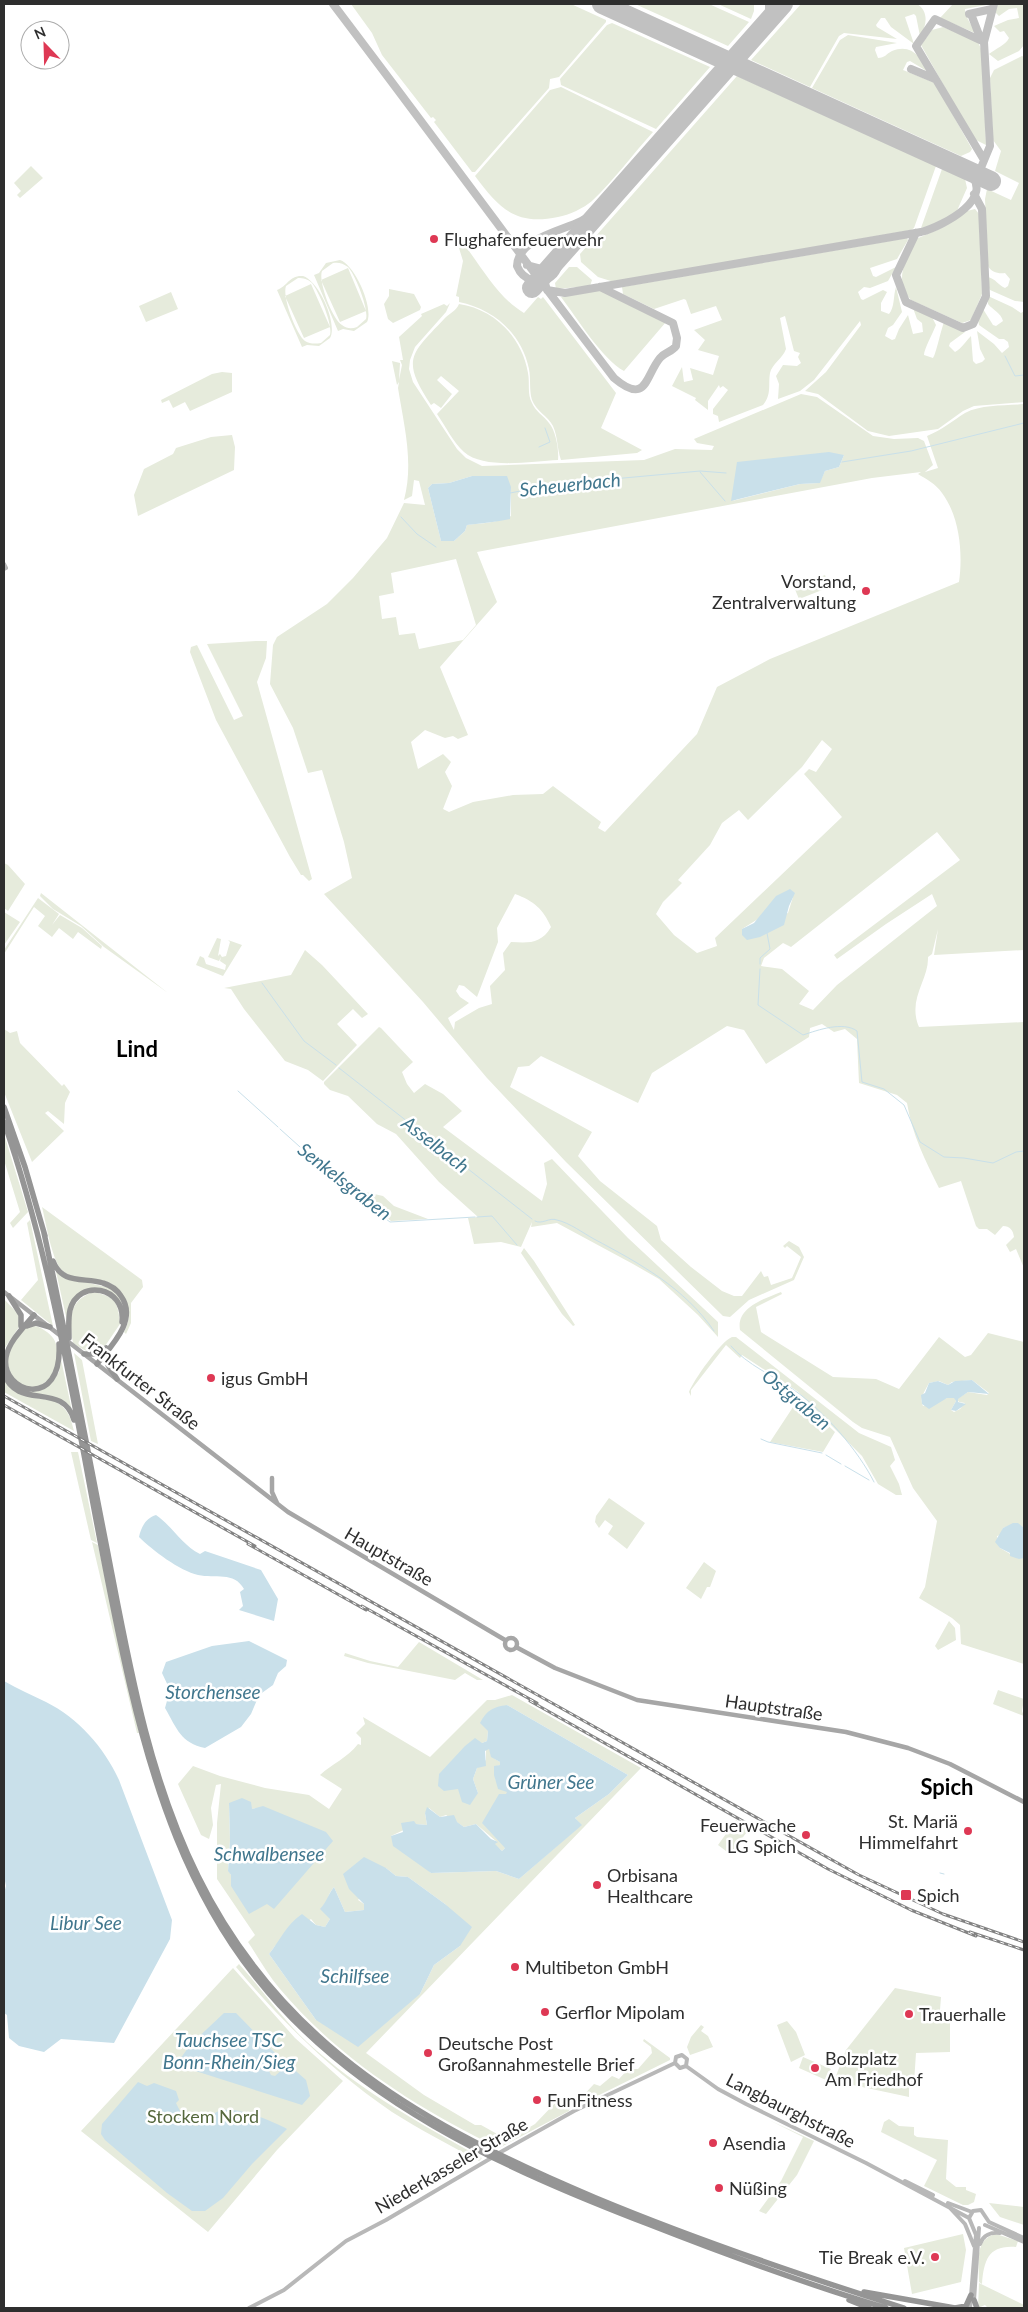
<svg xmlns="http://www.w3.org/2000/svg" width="1028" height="2312" font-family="Lato,sans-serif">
	<rect width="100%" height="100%" fill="#fff"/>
	<!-- green -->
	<path fill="#e6ebdc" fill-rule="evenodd" d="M351,4H571L606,20V22L559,77L550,79L549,88L475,172H472L434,122L436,120L433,117L431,118L382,55L372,33Z
		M635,4H709L749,22L728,46Z
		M718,4H754V11L751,19Z
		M801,4H917C929,11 927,26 920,36L916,16L914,14L905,17L914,44L891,27L885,18H881L876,25L877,27L897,39L844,33L839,36L810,87L751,60Z
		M953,4H991L965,9C965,17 972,25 975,33L940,18Z
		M998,4H1024V45L1019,51L998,61L989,54C995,49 1006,45 1009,38L1004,31L1000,32L994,26L1008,20L1019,18L1017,8L1009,9L999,16L994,11Z
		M612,23L710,67L656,129L561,85L560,79L607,25Z
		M943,27L978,42L982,51L986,145L974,139L921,45L932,30Z
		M848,35L897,43L876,47L875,50L878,58C885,58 886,54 892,51C912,43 921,58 930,73L910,61L907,62L903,70L935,83L972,149L970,152L961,156L812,88L840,40Z
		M1022,56L1024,57V302L1015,301L990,290L988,286V277C996,279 998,285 1005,288L1008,286L1010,279L1005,273C998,274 991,272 988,266L985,199L987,189L1011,200L1019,183L995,171L1001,151L993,140L990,78L994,70Z
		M737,76L936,166L914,228L911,230L614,282L598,277L581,262L580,254Z
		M561,87L653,132C633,154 614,180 592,201C584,208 569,215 558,217C515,226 499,208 475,176L550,90Z
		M31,166L43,178L20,198L17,195L21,191L14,183Z
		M942,169L965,179L967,188L956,213L933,225L921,228Z
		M975,209L979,214L982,294L971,320L962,323L911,300C893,279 906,261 916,239L944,227L967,211Z
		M907,238L908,240L897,259L870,268L873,276L876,277L896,267L888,281L870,288L864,287L858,292L861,299L863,300L883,290L887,292L881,303V311L889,314C895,307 893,296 896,287L902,312L893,325L888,328L885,336L892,340L895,339L899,329L908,315L913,334L923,332L922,323L917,319L913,308L932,317L936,325C933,333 924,349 924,355L933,358C936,354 941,330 944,322L965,332L950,343L949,346L955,352C962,348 965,342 971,336L973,361L976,364L982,362L985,359L980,349L977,331L994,344L1002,353L1009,347L1008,342L1004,339H999L979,325L978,320L983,309L993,325L996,326L1003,321C1001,313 993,310 988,304V296L1012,307L1021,313L1024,311V402L974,406L963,411L938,429L889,436L868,431L818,394L805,391L826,372L861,325L860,321L814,380L800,391L778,399L779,384L776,376L783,365L797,366L801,363L798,357L800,353L794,351L785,316L780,318L786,349C783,358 772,364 770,373C768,385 772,394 763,405L719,422L718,416L713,414V409L728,390L723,386L720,388L719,385L708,401V410L695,400L696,398L672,386L682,367L684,382L693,380L690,368L713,375L719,356L698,350L705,340L694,330L722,320L716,306L691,314L686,300L684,299L654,309L623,294L622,287Z
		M463,243C481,266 498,298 524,313L538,297L541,299L543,297L616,393L601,428L642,450L637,453L561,460C557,449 558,437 553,426C548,416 536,411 532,400C529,390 531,379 529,369C522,334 494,309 459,302V297L456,296L463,261L459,248Z
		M340,260C355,265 374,308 367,322L354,331L343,329L338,331L314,275L319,273L326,263ZM333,263C338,262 343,263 348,267C355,274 369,309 366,319L357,327C352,329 347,329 342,325C332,319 318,281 322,271Z
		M569,267H577L592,280L590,286L556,289L555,283Z
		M348,268L366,311L340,322L321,280Z
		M303,276C319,281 338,324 330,338L319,346L307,345L302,347L277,290C288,286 289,275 303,276ZM298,278C303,278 308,279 312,283C319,292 333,324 330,335L321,343C315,344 310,344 305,341C296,334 282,297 286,286Z
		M311,284L330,327L304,338L285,296Z
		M389,289L414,294L421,307L420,310L393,323L388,319L384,304L389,296Z
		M602,290L666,322L624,371C602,359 577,318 561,297Z
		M171,292L178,309L146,322L139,306Z
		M444,304L447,306L450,303L446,312L415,347L410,360L409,369L413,382L457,449L466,458L482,466L644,460L675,449L712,450L714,446L697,443L694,439L801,394L817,397L873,436L894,439L918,438L924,441L933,465L925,472L938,468L927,436C942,430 952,421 965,413C982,404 1006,406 1024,404V950L934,955L938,929L932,954L928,957C929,980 907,999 919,1027L1024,1022V1268L1016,1249L1010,1252L1006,1245L1014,1237C1013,1230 1010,1226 1003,1226L995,1235L987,1229H979L976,1226L961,1181L939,1188C925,1160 912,1134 907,1103L897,1095L859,1083L857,1039L845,1029L834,1032L822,1024L810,1028L809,1037L766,1064L744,1030L727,1026L652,1073L638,1103L541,1056L529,1066L518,1067L510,1087L592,1132L578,1156L600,1181L657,1226L661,1240L691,1267L722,1291L734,1296H742L761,1271L764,1277L768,1276L771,1285L792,1278L801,1257L787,1246L785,1248L783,1246L789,1241L799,1247L804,1257L794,1280L749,1300L730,1317L723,1316L566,1162L487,1078L423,1002L324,894L352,878L344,842L322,770L308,773L293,728L270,684L273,645L277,637L327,604L353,578L387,538L404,503L425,505L419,481L414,480L412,496L404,500C414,462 404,426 398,388L399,382L397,385L392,361L400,363L399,380L402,365L400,360H403L399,337L422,316L421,314ZM844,455L839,467L825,471L819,483L800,484L732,501ZM921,472L918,474C926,479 936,484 942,493C960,517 963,554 959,582L770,659L717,687L697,734L605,832L598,828L601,822L553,786L543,794L513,795L473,802L449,812L443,809L452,786L445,772L451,762L443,754L418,769L411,742L425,730L445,738L453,736L458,739L468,735L440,667L497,602L477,552L872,478ZM472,476H506L511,490V516C498,523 482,523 467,525L465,531L454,541H441L428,488L432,484L449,483ZM456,559L476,625L463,640L419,649L415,633L399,635L396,617L382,619L379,596L394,593L391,573ZM822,740L832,749L816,772L809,769L804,774L842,817L715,938L717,946L697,953L674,935L656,914L663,902L682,883L678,880L710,845L722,823L739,810L748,820L802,767ZM937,832L960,860L834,955L837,959L886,924L932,894L937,906L837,985L813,1010L799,1004L809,991L782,969L761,966L764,958L783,943L791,947ZM515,894C534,901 543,909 551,927C541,944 529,943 511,942L503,953L505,970L490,986L492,1004L479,1008L455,1022L454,1030L448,1018L469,1003L460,997L456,991L459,985L464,986L477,997L498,942L497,928ZM793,897L788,913L742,929Z
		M459,304C494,309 522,337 528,373C530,383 527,394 532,403C535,411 544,416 549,423C556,431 559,450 558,460C533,461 484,470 464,452C453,442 446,427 437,414L459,391L441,376L437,380L452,394L441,408L434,403L431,405C401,359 410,355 445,318C450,313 456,311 459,304Z
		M222,372L232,373V392L190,411L185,402L173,408L169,400L162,403L161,400L212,374Z
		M232,435L235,447L234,470L138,516L134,495L144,469L173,454L176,448L211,437Z
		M825,575L830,587L799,599L794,587Z
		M256,641H267L266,658L257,682L312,879L309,881L303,875H301L290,857L216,720L190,652L191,647L197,645L234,720L243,716L207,644Z
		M4,863L8,865L25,884L8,911L4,908Z
		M41,893L168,993L104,947L81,926L53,909L40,896Z
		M38,898L59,914L52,925L60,915L82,928L102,946L101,949L78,932L73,939L59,928L52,937L38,926L45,916L34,907L4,954V950Z
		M4,912L20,922L4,945Z
		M217,938L221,939L218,956L220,954L222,957L226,956L230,942L228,940L242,945L223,976L196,965L200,956L204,958L206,964L225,970L226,965L220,961L221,957L219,961L208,957Z
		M305,950L322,965L368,1014L362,1018L353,1009L337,1024L357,1045L323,1081L308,1070L285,1061L244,1009L231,989L224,988L291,975Z
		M379,1027L381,1028L413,1062L402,1072L407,1084L414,1093L425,1084L443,1094L462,1111L443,1127L542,1201L547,1184L544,1163L552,1159L628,1238L718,1322V1337L698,1315L659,1279L633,1264L557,1223L531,1227L532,1222L521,1247L501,1242L474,1244L468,1218L478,1217L439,1182L396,1134L377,1124L348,1096L330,1090L324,1084V1082Z
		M4,1029L10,1033L17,1031L20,1043L62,1086L64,1084L70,1092L65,1103L64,1124L48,1111L45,1113L64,1131L32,1162L4,1092Z
		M4,1134L28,1212L13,1228L10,1223L20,1212L4,1160Z
		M348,1188L383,1196L394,1206L428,1219L391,1221Z
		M42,1207L142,1280L143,1287L131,1303V1323L126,1334L124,1332C129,1322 131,1313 126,1302C112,1267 86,1289 64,1272C52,1264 46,1222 42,1207Z
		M30,1220L53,1326L21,1300L38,1280L27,1223Z
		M524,1248L534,1261L575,1325L573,1326L562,1314L521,1253Z
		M55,1267L57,1271C66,1274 74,1279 83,1281C109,1290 120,1282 124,1315L108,1291L80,1294L67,1321Z
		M94,1292C116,1297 118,1302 120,1324L103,1349C93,1357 82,1349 73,1343C69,1320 68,1300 94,1292Z
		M781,1292L782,1294L756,1307L761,1332L833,1377L876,1379L899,1389L939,1337L965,1357L971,1355L988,1333L1024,1342V1528C1015,1522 1013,1525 1003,1528L1001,1535L997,1536L1000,1548L1012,1555L1024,1558V1664L961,1644L960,1625L952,1618L919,1598L925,1587L937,1521L913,1488L890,1437L862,1428L853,1422L740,1330C736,1307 764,1299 781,1292ZM972,1380L989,1393L987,1395L968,1392L957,1399L959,1402L965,1403L960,1409L954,1412L951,1410L956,1401L955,1398H947L923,1406C919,1398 925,1391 929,1383L939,1381L948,1385L952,1382Z
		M4,1299L20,1316L19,1327L4,1349Z
		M29,1326C37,1325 41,1328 47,1332C62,1343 57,1359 53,1375C49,1378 45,1383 41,1385C24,1394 6,1375 8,1359C8,1348 20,1333 29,1326Z
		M732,1337H736L859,1433L891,1447L895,1460L890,1466L899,1484L902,1495H896L878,1484L862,1456L797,1391L742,1355L740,1358L726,1345L691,1390V1396L689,1392C693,1381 721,1341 732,1337Z
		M74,1353L82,1360L98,1444L91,1441Z
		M61,1359L72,1411L69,1406L28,1394L5,1374L4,1362L6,1373L26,1390L53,1381L59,1372Z
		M4,1379C26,1415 64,1379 74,1431L4,1392Z
		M799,1398L835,1432L823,1452L770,1442Z
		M71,1452H78L97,1543L91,1540Z
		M609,1498L645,1523L627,1549L608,1534L613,1526L605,1520L599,1528L595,1522L596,1516Z
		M92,1542L98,1545L139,1733H137Z
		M704,1562L716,1571L710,1587H707L701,1599L686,1588Z
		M949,1621L955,1628L956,1640L938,1650L935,1646Z
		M419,1642L483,1680H477L465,1673L455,1680L368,1663L344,1656L345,1653L370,1661L398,1667Z
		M998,1690L1024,1699L1022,1711L1024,1716L993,1704Z
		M512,1695L641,1768L366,2053L424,2095L475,2125H481L508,2140L535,2124L556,2102L564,2101L570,2108L569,2111L499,2148C418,2109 339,2059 280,1989C268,1975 258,1957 248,1942L255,1935L217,1879V1823L221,1784L216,1785L211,1808L213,1825L209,1839L201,1835L178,1784L193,1766L220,1776L265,1788L309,1795L329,1809L342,1789L320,1775C332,1764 347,1758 358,1744L361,1745V1738L356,1733L365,1724L363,1717L430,1757L487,1700H495ZM507,1705L628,1775L609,1794L575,1818L581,1825L519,1879L496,1871L431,1873L391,1836L416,1824L427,1825L425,1813L429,1808L440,1817L446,1815L464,1827L476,1824L497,1842L494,1844L502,1851L505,1848L508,1792L496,1781L494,1767L500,1765V1762L495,1759L489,1749H486V1760L477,1768L473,1779L478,1793L458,1789L482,1743L487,1741L488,1731ZM229,1804L252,1809L258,1808L231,1886V1875L228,1870L230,1840ZM386,1868L396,1876L408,1877L445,1904L450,1910L460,1946L434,1965L420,1994L316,2020L269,1954L275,1946L311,1919L316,1925L325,1927L330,1919C327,1905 325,1898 334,1887L345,1912L364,1910V1904L358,1900Z
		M736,1820L750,1828L730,1854L718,1845Z
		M239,1964C262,1989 282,2019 307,2042C360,2091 419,2123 482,2158L479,2161C450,2145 420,2130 392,2112C332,2071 282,2022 236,1967Z
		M233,1968L295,2038L343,2081L277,2150L208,2232L81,2131Z
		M895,1988L941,1997L940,2010L950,2011V2052L916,2053L914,2083L909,2082V2097L834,2081L846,2050Z
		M787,2021L796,2032L805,2055L791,2062L777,2025Z
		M701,2025L704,2027L701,2031L708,2036L713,2047L690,2055L687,2047L691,2037Z
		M644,2039L670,2058V2060L575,2107L573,2101L579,2100L594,2084L600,2086L612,2076L619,2079L630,2067L634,2069H638L652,2053L651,2047L643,2041Z
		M803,2057L831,2069L826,2080L799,2068Z
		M889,2119L899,2126L914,2127V2135L917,2137L948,2140L946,2179L956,2187H966V2190L976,2194L974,2202L968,2205H963L924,2186L937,2160L881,2132L884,2122Z
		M769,2120L814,2141L797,2175L766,2214L759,2211L781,2181L803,2137Z
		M989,2203L1024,2207V2225L1000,2217Z
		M963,2234L966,2250L961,2282L912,2294L904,2248Z
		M996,2234L1018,2241L1016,2247C989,2245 984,2259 982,2284L979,2282C979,2263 974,2239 996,2234Z
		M979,2283L1024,2305V2308H988L985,2305L978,2308Z"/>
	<!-- water -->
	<path fill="#c9e0ea" d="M829,452L844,455L839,467L825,471L820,483L800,484L731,501L737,462Z
		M472,476H507L511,487L510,519C496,522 482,523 467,525L465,531L454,541H441L428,488L432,484L449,483Z
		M790,889L795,893L789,906L784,925L760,937L747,940L742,935V929L754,923L776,896Z
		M972,1380L989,1394L968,1392L958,1399V1402L966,1404L956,1411L951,1410L956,1401L954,1398H947L929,1409L922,1404L921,1395L925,1393L929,1383L938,1381L948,1385L955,1381Z
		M156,1515C173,1527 182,1545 200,1554L205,1551L261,1570L278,1599L274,1621L239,1610L243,1606L240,1592L244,1589C234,1571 215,1579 198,1575C180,1571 152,1550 139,1537C141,1527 146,1518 156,1515Z
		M1013,1523H1018L1024,1528V1558L1019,1559L1010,1556V1553L1000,1548L995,1542L1003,1528Z
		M249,1641L287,1660L286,1666L278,1673L273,1685L259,1695L251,1714L241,1727L205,1748C181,1743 177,1729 165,1708L170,1690L162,1673L166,1662L212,1646Z
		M4,1681C18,1689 32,1695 46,1702C78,1718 104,1747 119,1780L172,1920L170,1939L114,2043L61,2039L44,2052L19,2046L9,2038L7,2015L4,2013V1893L6,1886L4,1876Z
		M507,1705L628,1775L609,1794L575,1818L582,1825L519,1879L496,1871L431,1873L393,1846L391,1836L403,1832L401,1823L414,1821L416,1824L427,1825L425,1813L427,1807L440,1817L454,1815L457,1822L464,1827L476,1824L491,1839L498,1842L495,1844L502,1851L505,1848L482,1823L499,1794H506L507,1792L498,1789L494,1775V1766L500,1765V1762L491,1757L489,1749L485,1751L486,1766L477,1768L473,1779L478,1793L470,1805L462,1802L458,1789L444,1791L438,1786L439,1774L465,1746L475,1738L482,1743L487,1741L488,1731L480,1723C487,1710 493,1707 507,1705Z
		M242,1798L251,1802L252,1809L263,1806L326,1832L333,1841L274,1909L267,1904L249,1914L231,1886V1875L228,1871L230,1840L229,1803Z
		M364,1857L386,1868L396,1876L408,1877L445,1904L472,1927L460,1946L434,1965L420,1994L358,2047L316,2020L269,1954C281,1939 286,1925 302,1914L316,1925L325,1927L330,1919L320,1909C327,1902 328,1894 334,1887L345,1912L364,1910V1904L349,1889L343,1874Z
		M224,2013H236L279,2057L269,2071L271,2075L275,2076L288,2064L306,2080L310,2096L302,2105L186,2068L180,2059L191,2044Z
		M138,2082L147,2086L154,2083L176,2091L179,2100L176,2103L183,2117L186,2118L188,2124L197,2126L202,2123H208C211,2120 212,2117 214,2114C227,2101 274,2122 287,2129L252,2164L223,2198L205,2211H192L167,2193L105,2140L101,2134L102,2124Z"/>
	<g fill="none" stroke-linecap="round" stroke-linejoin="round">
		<!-- stream -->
		<path stroke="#c9e0ea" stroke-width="1" d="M1005,356L1015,376L1024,375
			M539,447L550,442L545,428
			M842,462L911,451L1024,423
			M700,472L725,501
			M510,493L558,484L700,471L726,473
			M401,517L417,534L436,547
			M760,964V958L770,949L767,933
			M760,969L758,1005L803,1035C818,1030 843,1021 857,1031L862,1082L884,1089L904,1105L920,1142L944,1157L964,1158L993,1163L1016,1152L1024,1151
			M262,983L304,1041L336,1065
			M339,1068L532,1219
			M238,1091L278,1127
			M280,1129L348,1190L390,1222L475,1217
			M477,1217L492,1216L517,1245
			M535,1221C542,1225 549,1217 557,1220C570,1223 583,1233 594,1239C639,1263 685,1288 714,1331
			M731,1346C747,1365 774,1376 794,1390C824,1411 858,1450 874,1482
			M761,1439L768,1442L822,1453
			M826,1455L841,1464
			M845,1466L869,1480
			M940,1873L944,1874"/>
		<!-- taxiway -->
		<path stroke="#c1c1c1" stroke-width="8" d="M333,4C427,128 519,254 614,378C647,406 645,376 660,358C665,352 672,352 676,346L677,338L673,323L600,287
			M969,14L992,9
			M971,14L981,40
			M762,27L769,14V4
			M911,69L935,79
			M984,160L916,46L935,19L984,42
			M978,175L990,146L984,42L994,4
			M916,233L896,275L906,302L963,328L973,324L986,296L982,209L974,194
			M564,252C561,259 559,268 554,274C542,287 523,281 517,266C518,238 562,231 581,221C591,216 599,210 607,203
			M527,265L542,269L555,262
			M547,271L544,280L547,290L565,293L921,232C943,226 1000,197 966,170"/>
		<!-- runway -->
		<path stroke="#c1c1c1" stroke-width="20" d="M602,4L991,181
			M532,288L783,4"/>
		<!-- secondary -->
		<path stroke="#b8b8b8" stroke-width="4" d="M4,564L6,568L4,569
			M675,2063L676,2057L682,2055L687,2059L686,2066
			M675,2063L680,2068L686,2066
			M686,2066L718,2089L746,2104L866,2163L969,2218
			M499,2153L574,2111L675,2063
			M905,2181L933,2195
			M948,2203L972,2212
			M950,2208L965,2224L974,2246
			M985,2225L1024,2242
			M980,2244C983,2235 991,2232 1000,2233
			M974,2300L979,2228
			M249,2308L284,2290L346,2241L386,2220L493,2157
			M970,2308L976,2235L969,2218L973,2211L981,2210L989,2222L1024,2238"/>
		<!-- primary -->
		<path stroke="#a6a6a6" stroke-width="4.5" d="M4,1292L288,1512L505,1640
			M272,1478V1492L277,1503
			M505 1644a6 6 0 1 1 12 0a6 6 0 1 1-12 0Z
			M516,1647L555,1668L637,1700L846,1732L908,1748L950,1764L1024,1802"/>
		<!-- motorway -->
		<path stroke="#959595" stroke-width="5.5" d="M4,1107L25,1167L45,1236
			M4,1122C67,1304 86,1498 130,1686C154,1789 188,1891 254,1975C352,2101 503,2168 648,2224C727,2255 806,2284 886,2308
			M44,1233C67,1339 87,1447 108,1554C129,1663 148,1775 198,1876C282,2047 427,2127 596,2198C697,2240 800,2275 904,2308
			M53,1261C62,1285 84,1277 103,1283C110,1285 117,1290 121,1296C138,1320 111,1346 97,1364
			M9,1296L21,1315V1326
			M34,1315C24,1327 9,1341 6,1357C0,1393 63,1411 59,1344
			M27,1326L36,1323L50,1327
			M69,1338C69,1329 68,1319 70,1310C78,1278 126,1286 122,1322
			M106,1353L108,1365L117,1379
			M84,1354H98L106,1348
			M4,1374C18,1411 63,1381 74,1420
			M864,2292L955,2308L966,2306L971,2295
			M849,2300L869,2308
			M974,2300L977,2308"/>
		<defs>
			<path id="rail" d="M4,1396L859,1875L943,1914L1024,1942
				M4,1405L255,1546
				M248,1544L366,1610
				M362,1606L537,1703
				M530,1701L828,1869L911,1910L976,1936
				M970,1932L1024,1950"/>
		</defs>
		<!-- rail casing -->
		<use href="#rail" stroke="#838383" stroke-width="3"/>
		<!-- rail -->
		<use href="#rail" stroke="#fff" stroke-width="1" stroke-dasharray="4" stroke-linecap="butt"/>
	</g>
	<!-- markers -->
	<g fill="#de3854" stroke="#fff" stroke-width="2">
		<circle cx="434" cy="239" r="5"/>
		<circle cx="866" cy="591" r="5"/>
		<circle cx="211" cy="1378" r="5"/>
		<circle cx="968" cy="1831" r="5"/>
		<circle cx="806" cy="1835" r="5"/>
		<circle cx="597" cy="1885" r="5"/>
		<rect x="900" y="1889" width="12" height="12" rx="2.5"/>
		<circle cx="515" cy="1967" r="5"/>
		<circle cx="545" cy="2012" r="5"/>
		<circle cx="909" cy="2014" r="5"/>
		<circle cx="428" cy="2053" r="5"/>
		<circle cx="815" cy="2068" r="5"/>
		<circle cx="537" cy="2100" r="5"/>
		<circle cx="713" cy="2143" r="5"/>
		<circle cx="719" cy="2188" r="5"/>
		<circle cx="935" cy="2257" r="5"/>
	</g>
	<g text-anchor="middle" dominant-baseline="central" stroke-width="5" stroke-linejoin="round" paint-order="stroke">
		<!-- poi labels -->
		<g font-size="18" fill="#2e2e2e" stroke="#fff" text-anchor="start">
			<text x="444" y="239">Flughafenfeuerwehr</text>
			<text x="856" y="581" text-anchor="end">Vorstand,<tspan x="856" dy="21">Zentralverwaltung</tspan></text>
			<text x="221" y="1378">igus GmbH</text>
			<text x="958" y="1821" text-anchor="end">St. Mariä<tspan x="958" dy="21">Himmelfahrt</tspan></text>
			<text x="796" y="1825" text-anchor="end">Feuerwache<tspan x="796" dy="21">LG Spich</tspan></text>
			<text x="607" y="1875">Orbisana<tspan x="607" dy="21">Healthcare</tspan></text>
			<text x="917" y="1895">Spich</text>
			<text x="525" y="1967">Multibeton GmbH</text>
			<text x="555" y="2012">Gerflor Mipolam</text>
			<text x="919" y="2014">Trauerhalle</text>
			<text x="438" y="2043">Deutsche Post<tspan x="438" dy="21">Großannahmestelle Brief</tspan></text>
			<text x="825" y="2058">Bolzplatz<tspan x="825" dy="21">Am Friedhof</tspan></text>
			<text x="547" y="2100">FunFitness</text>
			<text x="723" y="2143">Asendia</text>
			<text x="729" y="2188">Nüßing</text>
			<text x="925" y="2257" text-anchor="end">Tie Break e.V.</text>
		</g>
		<!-- street labels -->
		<g font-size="18" fill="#2e2e2e" stroke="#fff">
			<text transform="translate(141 1381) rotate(38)">Frankfurter Straße</text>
			<text transform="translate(389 1556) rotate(30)">Hauptstraße</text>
			<text transform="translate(774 1707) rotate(8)">Hauptstraße</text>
			<text transform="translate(791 2110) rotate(27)">Langbaurghstraße</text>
			<text transform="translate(451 2165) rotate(-30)">Niederkasseler Straße</text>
		</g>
		<!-- park labels -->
		<g font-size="18" fill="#55683d" stroke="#fff">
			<text x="203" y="2116">Stockem Nord</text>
		</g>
		<!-- water labels -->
		<g font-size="19" font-style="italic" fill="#40768d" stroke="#fff">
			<text transform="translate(570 484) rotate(-6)">Scheuerbach</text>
			<text transform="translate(436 1144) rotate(38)">Asselbach</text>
			<text transform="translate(345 1181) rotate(38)">Senkelsgraben</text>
			<text transform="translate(797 1399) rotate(40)">Ostgraben</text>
			<text x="213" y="1691">Storchensee</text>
			<text x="551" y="1781">Grüner See</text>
			<text x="269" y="1853">Schwalbensee</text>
			<text x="86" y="1922">Libur See</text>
			<text x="355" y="1975">Schilfsee</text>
			<text x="229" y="2039">Tauchsee TSC<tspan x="229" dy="22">Bonn-Rhein/Sieg</tspan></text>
		</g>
		<!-- district labels -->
		<g font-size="22" font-weight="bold" fill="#000" stroke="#fff">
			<text x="137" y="1048">Lind</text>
			<text x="947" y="1786">Spich</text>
		</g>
	</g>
	<!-- border -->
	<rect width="1028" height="2312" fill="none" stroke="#2e2e2e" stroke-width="10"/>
	<!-- north arrow -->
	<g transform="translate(45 45) rotate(337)"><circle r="24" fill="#ffffff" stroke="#ababab"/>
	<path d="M0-4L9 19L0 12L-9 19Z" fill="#de3854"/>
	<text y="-8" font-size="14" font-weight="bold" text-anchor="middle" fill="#2e2e2e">N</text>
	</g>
</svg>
